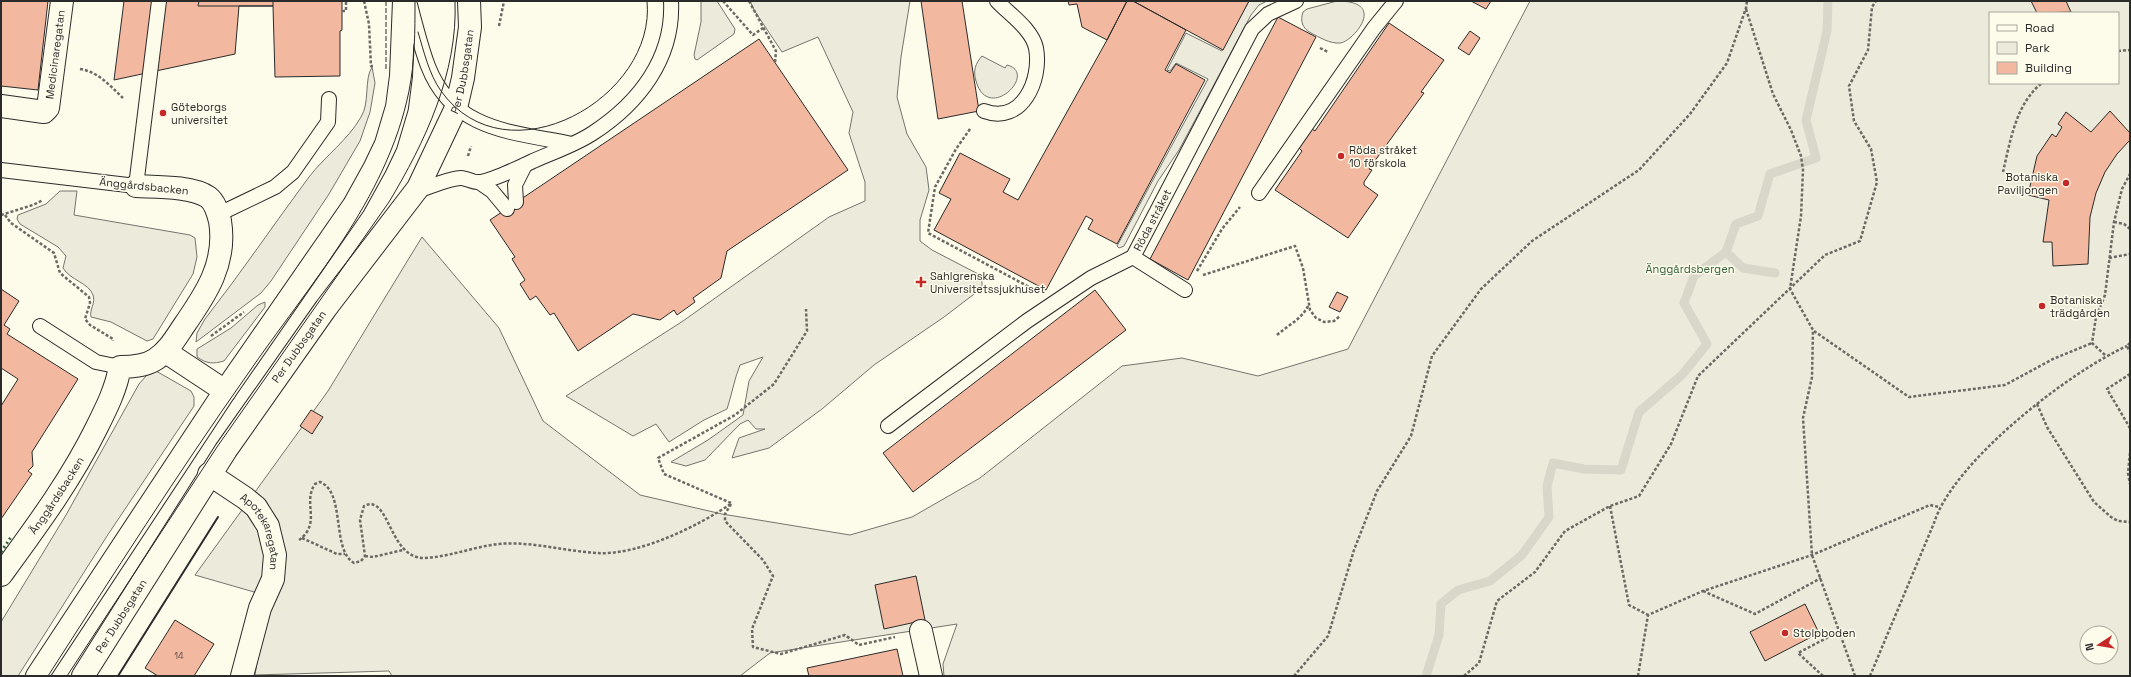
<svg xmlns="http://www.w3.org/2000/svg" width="2131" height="677" font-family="'Space Grotesk',sans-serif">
	<rect width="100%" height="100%" fill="#fdfbea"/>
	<!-- green -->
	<path fill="#ecebdb" stroke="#74746e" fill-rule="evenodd" d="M701,1H717L735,29L734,34L697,60L695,59L694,55L701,22Z
		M750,1H910L901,57L897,97L907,134L926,167L929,190L920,220V241L932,250L982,276V288L944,317L874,365L822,409L769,448L732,458L739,438L765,429H756L748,420L740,424L705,460L686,466L671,462L708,440L743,415L749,381L763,357L740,365C734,380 732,394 727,409L704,420L669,442L656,424L633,436L566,396L683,321L829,217L865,201V182L849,133L853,112L818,37L782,52L754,10Z
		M1249,1H1267L1259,5L1251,15L1200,111L1179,150L1158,181L1124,246L1119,248L1117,246L1208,79L1176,63L1170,71L1167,70L1186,33L1222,51Z
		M1337,1C1390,1 1351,43 1340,43C1330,44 1319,37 1311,33C1302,28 1300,21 1303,12L1307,9Z
		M1530,1H2130V676H944L943,664L957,624L770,653L740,676H392L389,671L255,675L268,596L195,575L328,391L422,237L499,328L543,421L640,495L722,514L850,535L912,517L980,478L1122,366L1182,358L1258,376L1348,349ZM1990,13H2118V83H1990ZM2087,633H2111V657H2087Z
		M982,56L1005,68L1007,65C1039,73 988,124 976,81C973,71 975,64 982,56Z
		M372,67L375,83L370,112L360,141L329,194L271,281L261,293L196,342L197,333L205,319C241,273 274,224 309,177C325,156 348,140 361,117C370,103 364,79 372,67Z
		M60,191H77L74,215L190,235L195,238L197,257L193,274L153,339L147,341L111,322L91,317C89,310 96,303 93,295C89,283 70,280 63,268L66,256L58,247L20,224L17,219L18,215L46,204Z
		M265,302V307L224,361C213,364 207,364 197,357V349L231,328L258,305Z
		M156,371L191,391L194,397V406L107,536L18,676H1V622L66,515L139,384L147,375Z"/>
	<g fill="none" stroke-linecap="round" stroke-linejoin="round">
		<!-- stream -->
		<path stroke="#d8d7c9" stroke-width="9" d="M1726,252L1743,268L1775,273
			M1426,676L1439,635L1441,604L1458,590L1490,581L1522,555L1549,517L1547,486L1553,463L1584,469L1621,470L1639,412L1682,375L1707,344L1684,303L1694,276L1726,252L1736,224L1758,216L1770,174L1816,158L1806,120L1827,31L1828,1"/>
	</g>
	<!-- building -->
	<path fill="#f2b8a0" stroke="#2b2b2b" d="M1,1H48L38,90L1,86Z
		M124,1H273V6H239L235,54L114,80Z
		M199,1H342V30L340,31V76L275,77L273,6H198Z
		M921,1H962L979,111L938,119Z
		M1068,1H1127L1107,40L1082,27L1077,4L1069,5Z
		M1127,1H1133L1186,30L1165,70L1170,73L1176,64L1205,80L1117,244L1088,229L1093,220L1086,216L1046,290L934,230L951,199L939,193L960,153L1010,179L1003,192L1018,200L1107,40Z
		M1133,1H1249L1223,50Z
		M1471,1H1491L1486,9Z
		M2031,1H2066L2071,12L2037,13Z
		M1278,17L1316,37L1188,280L1150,259Z
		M1389,23L1444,60L1421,92L1424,93L1369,169L1372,170L1364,182V185L1378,195L1348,238L1275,190L1302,151L1299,148L1312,129L1315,131Z
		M1470,31L1480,38L1469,55L1458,48Z
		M759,39L848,170L727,251L721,278L693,298L695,302L677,315L674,310L660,320L633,314L578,351L554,313L550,315L536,296L530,300L520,284L525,280L512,259L515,257L490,220Z
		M2110,111L2130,133V140L2117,154L2105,172L2096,193L2090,217L2088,264L2053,266L2052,242H2043L2049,200L2028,195L2037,156L2052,134L2056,137L2062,127L2058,124L2066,112L2091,132Z
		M1,289L19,301L4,325L10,329L7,334L78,379L32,452L33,466L28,471L32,474L1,519V406L18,379L1,368Z
		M1095,290L1126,330L913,492L883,453Z
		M1337,292L1348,297L1340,312L1329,307Z
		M311,410L323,417L312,434L300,426Z
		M916,576L925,620L884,629L875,585Z
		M1805,604L1819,633L1765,661L1750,632Z
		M175,620L214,644L194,676H158L145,668Z
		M897,649L903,676H809L807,668Z"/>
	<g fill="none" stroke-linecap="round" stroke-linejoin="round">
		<defs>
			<g id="service">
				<path d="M409,1C415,23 420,45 428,66C453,131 513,132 572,144"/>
				<path d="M984,111C1022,125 1042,80 1036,48C1032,29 1009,14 997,1"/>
				<path d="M1,170L136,186L159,1"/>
				<path d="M479,182L492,191L507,209"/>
				<path d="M415,192C426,188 450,178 461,178C467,178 473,183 479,182C488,182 523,166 533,161C553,152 575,145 593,133C639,103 674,58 671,1"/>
				<path d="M1259,193L1374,28L1396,1"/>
				<path d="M516,202L515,185L525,165"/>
				<path d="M219,214L275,187L293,172L328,122L329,99"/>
				<path d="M1133,257L1185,290"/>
				<path d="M40,326L96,362L120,367"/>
				<path id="s1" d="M888,426L1027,321L1091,278L1133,257L1252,29L1268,14L1296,1"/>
			</g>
			<g id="minor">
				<path id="s2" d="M1,106L44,112L48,108L62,1"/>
				<path d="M166,352L225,391"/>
				<path id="s3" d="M209,474L245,498L256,507L268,526L275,555L273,579L260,608L242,676"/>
				<path id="s4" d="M1,575C36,527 71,480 97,427C107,407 116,389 120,367C131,367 146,366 156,359C168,351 175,339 183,327C206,294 227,263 220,221C218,213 215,202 208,197C192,186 156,187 136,186"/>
				<path d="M921,631L931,676"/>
			</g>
			<g id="secondary">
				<path d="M37,676L225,391L354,205L375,167L386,144L397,107L401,76L404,1"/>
				<path id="s5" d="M83,676L226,450L326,308L418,188L456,108L463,78L470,27L469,1"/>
			</g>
		</defs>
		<!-- service casing -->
		<use href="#service" stroke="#2b2b2b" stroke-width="16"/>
		<!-- minor casing -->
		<use href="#minor" stroke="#2b2b2b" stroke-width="24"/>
		<!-- secondary casing -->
		<use href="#secondary" stroke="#2b2b2b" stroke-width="24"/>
		<!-- path -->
		<path stroke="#6a6964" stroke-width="2.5" stroke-dasharray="3 2" stroke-linecap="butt" d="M364,1L369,24L371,66H373
			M723,1L753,35L763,28
			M749,1L776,51L775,63
			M1746,9L1773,94L1791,130L1801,156L1803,170L1801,216L1790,289L1813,330L1812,377L1803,418L1812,555L1855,676
			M342,11H346V1
			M499,26L504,1
			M1320,48L1328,52
			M2118,51L2130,50
			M80,69C99,72 110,86 123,98
			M970,129L956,149L935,187L928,233L1033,289
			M468,156L471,146
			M2003,172C2010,142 2016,103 2042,83
			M1,215L33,205L43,200
			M5,215L11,223L54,253L60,273L89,297L90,303L85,319L90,325L113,339V341
			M2114,222L2124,224L2130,229
			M2109,258L2130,254
			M1197,271L1222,229L1240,207
			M1203,275L1295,246L1303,268L1310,310L1316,318L1324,322L1334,321L1340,316
			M1814,331L1909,397L2005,385L2053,359L2092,343
			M1277,335C1288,325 1301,320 1308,306
			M211,336L244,312
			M2130,343L2127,346L2130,352
			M2105,355L2092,343L2096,317L2105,295L2114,222L2122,189L2130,174
			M2130,374L2107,389L2130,428
			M2037,404L2047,427L2094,502L2111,517L2118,521L2130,522
			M2130,453L2128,473L2130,484
			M731,503L664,474L658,458L735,415L774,384L807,331L806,309
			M731,504L725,514V521L763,560L773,576L752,629L753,647L781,654L845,635L859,645L895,637
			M1610,506L1629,605L1648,615
			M302,538L337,554H345
			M299,540C322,523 302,503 315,484L320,482C346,492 331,550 354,563L361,561L365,556L360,520L364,506C390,493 388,558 424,558C449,557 473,547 498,544C531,541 564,551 597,553C637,556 699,526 732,503
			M365,556L373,557L403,550
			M1703,591L1755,614L1821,578
			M1294,676L1328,636L1354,550L1377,491L1411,436L1432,356L1481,289L1532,241L1639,170L1690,114L1727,63L1746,8L1747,1
			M1464,676L1479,663L1497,601L1535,572L1565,531L1610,506L1639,496L1671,444L1698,376L1825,255L1860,241L1877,182L1871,149L1854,121L1849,86L1868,50L1872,7L1876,1
			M1638,676L1648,615L1703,591L1812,555L1930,505L1939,507
			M1823,676L1798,653L1840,631
			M1870,676L1934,523C1953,462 2069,372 2127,346"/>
		<!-- service -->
		<use href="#service" stroke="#fdfbea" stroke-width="14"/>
		<!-- minor -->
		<use href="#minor" stroke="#fdfbea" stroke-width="22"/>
		<!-- secondary -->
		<use href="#secondary" stroke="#fdfbea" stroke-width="22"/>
		<!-- tram -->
		<path stroke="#2b2b2b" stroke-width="1" d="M418,32C424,52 429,74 441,91C507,183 657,97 647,1
			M48,676C113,575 178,473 247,375C308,286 387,200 409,91C415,61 415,31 415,1
			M67,676L217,447L389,202C425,142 458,73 455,1"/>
		<!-- hedge -->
		<path stroke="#34623c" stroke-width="3" stroke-dasharray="2 3" stroke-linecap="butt" d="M1,552L11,537"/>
		<!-- fence -->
		<path stroke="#2b2b2b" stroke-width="1" stroke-dasharray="5 2" stroke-linecap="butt" d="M386,1V71"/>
		<!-- wall -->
		<path stroke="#2b2b2b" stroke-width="2" d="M118,676L218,517"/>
	</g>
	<!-- markers -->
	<g fill="#c62828" stroke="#fdfbea" stroke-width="1.5">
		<circle cx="163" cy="113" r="4"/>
		<circle cx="1341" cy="156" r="4"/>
		<circle cx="2066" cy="183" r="4"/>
		<path d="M919 276h4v4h4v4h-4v4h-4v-4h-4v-4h4z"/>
		<circle cx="2042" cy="306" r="4"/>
		<circle cx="1785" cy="633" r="4"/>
	</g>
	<g text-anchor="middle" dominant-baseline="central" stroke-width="3" stroke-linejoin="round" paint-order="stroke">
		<!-- number labels -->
		<g font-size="9" fill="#5d4e48">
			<text x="179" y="656">14</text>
		</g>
		<!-- street labels -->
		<g font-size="11" fill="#2b2b2b" stroke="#fdfbea">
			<text stroke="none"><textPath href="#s2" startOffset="103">Medicinaregatan</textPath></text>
			<text stroke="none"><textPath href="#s5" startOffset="718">Per Dubbsgatan</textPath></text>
			<text transform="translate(144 186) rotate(6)">Änggårdsbacken</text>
			<text stroke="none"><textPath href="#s1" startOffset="340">Röda stråket</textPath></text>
			<text stroke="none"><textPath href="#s5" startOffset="394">Per Dubbsgatan</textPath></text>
			<text stroke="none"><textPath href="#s4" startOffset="97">Änggårdsbacken</textPath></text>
			<text stroke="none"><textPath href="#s3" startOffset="82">Apotekaregatan</textPath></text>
			<text stroke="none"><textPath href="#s5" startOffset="71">Per Dubbsgatan</textPath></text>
		</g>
		<!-- poi labels -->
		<g font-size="11" fill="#2b2b2b" stroke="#fdfbea" text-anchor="start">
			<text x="171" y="107">Göteborgs<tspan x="171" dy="13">universitet</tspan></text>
			<text x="1349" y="150">Röda stråket<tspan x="1349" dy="13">10 förskola</tspan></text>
			<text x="2058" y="177" text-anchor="end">Botaniska<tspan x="2058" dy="13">Paviljongen</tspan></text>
			<text x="930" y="276">Sahlgrenska<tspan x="930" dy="13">Universitetssjukhuset</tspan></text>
			<text x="2050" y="300">Botaniska<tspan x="2050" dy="13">trädgården</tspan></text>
			<text x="1793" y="633">Stolpboden</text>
		</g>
		<!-- park labels -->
		<g font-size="11" fill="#34623c" stroke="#fdfbea">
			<text x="1690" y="269">Änggårdsbergen</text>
		</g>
	</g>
	<!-- border -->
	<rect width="2131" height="677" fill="none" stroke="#2b2b2b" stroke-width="4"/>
	<!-- legend -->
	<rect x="1989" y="12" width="130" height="72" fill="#fdfbea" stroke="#a9a89e"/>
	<rect x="1997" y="25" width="20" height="6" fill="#fdfbea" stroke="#a9a89e"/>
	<text x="2025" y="32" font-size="12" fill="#2b2b2b">Road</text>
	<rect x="1997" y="42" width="20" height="12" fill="#ecebdb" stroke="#a9a89e"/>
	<text x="2025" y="52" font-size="12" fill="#2b2b2b">Park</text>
	<rect x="1997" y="62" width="20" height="12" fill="#f2b8a0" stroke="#a9a89e"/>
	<text x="2025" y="72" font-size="12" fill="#2b2b2b">Building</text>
	<!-- north arrow -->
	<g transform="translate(2099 645) rotate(258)"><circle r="19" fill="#fdfbea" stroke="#a9a89e"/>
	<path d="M0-3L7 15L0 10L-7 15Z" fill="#c62828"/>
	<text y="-6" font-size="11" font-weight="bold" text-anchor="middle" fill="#2b2b2b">N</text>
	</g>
</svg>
